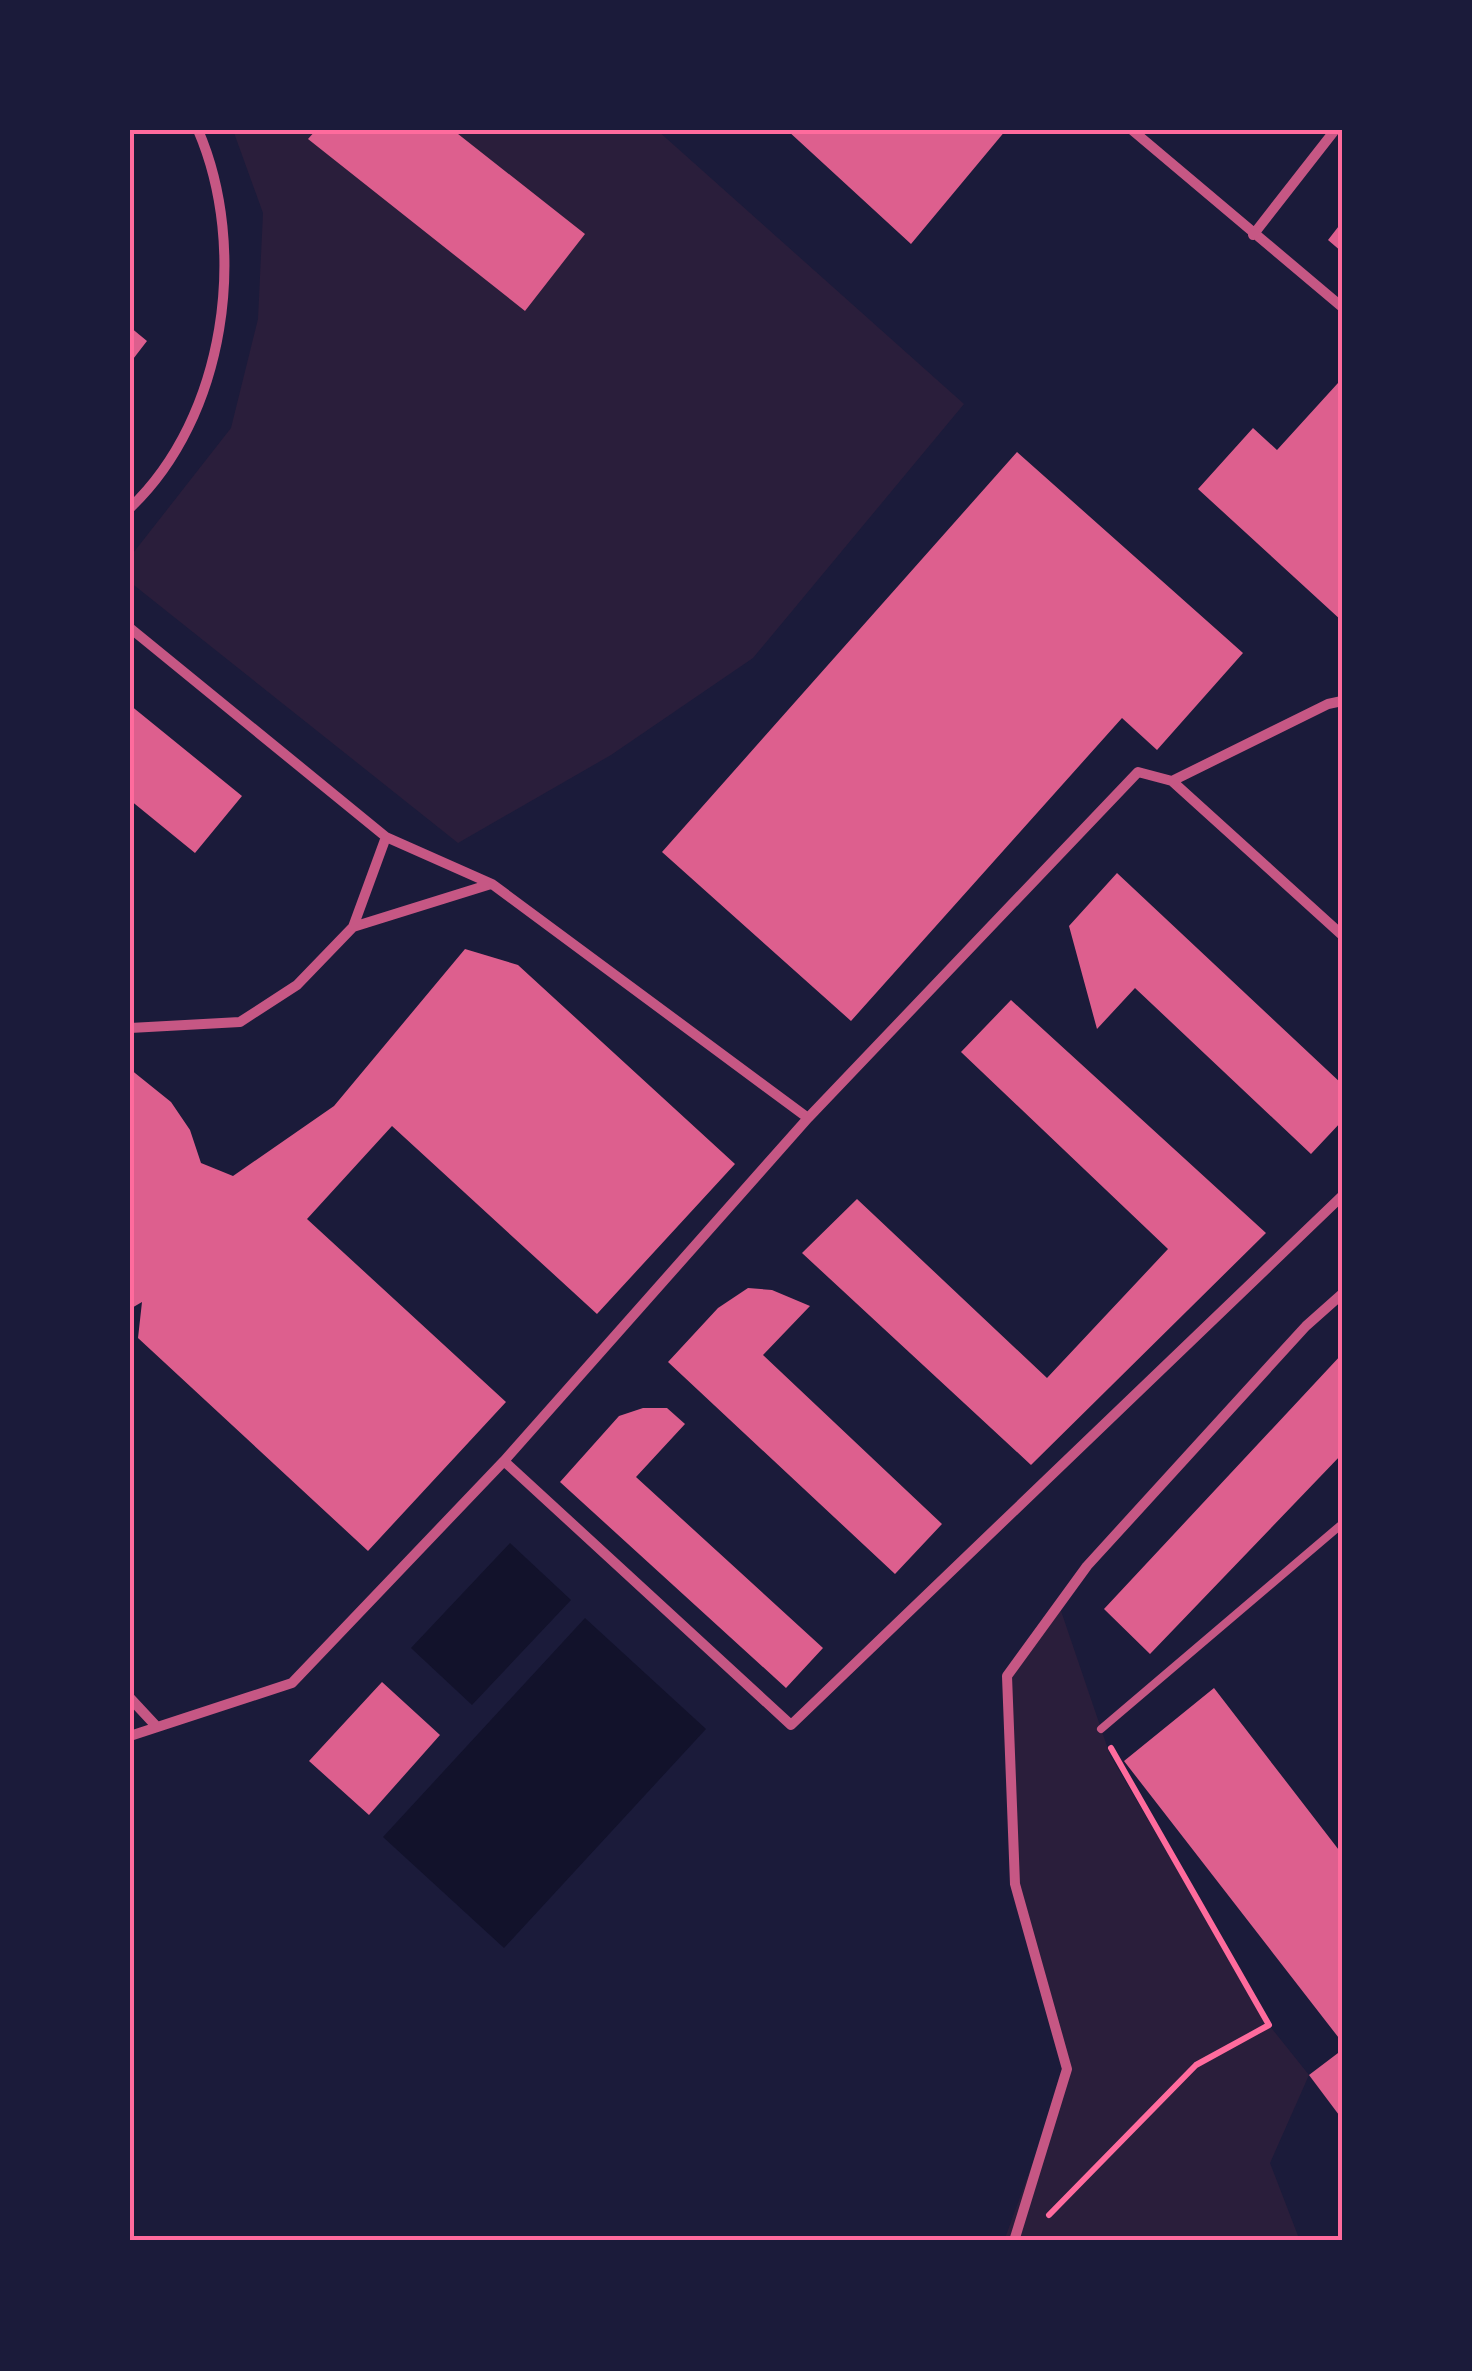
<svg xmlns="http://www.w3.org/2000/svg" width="1472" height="2371" font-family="'Sofia Sans Condensed',sans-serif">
	<rect width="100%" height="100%" fill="#1b1b3a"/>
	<!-- green -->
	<path fill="#2a1e3b" d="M233,130H657L964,404L753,658L611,755L458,843L130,582V557L231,428L258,319L263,213Z
		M1059,1605L1110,1755L1269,2025L1309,2075L1270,2163L1300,2241H1004L1067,2069L1015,1884L1007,1676Z"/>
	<!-- water -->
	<path fill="#12122b" d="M510,1543L571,1600L472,1705L411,1648Z
		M585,1618L706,1729L504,1948L383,1837Z"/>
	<!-- building -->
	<path fill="#dd5f8e" d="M316,130H453L585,234L525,311L308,139Z
		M787,130H1006L911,244Z
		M1342,222V252L1328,240Z
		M130,327L147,341L130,363Z
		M1338,383L1342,387V621L1198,489L1253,428L1277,450Z
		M1017,452L1243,653L1157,750L1122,718L851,1021L662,852Z
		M130,705L242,796L195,853L130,800Z
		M1117,873L1342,1084V1121L1311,1154L1135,988L1097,1029L1069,926Z
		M465,949L518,965L735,1164L597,1314L392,1126L307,1219L506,1402L368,1551L138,1338L142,1302L130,1309V1069L171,1102L190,1130L201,1163L233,1176L334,1106Z
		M1011,1000L1266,1233L1031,1465L802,1253L857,1199L1047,1378L1168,1249L961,1052Z
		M748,1288L772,1290L810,1306L763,1355L942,1524L895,1574L668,1362L718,1308Z
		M1342,1354V1454L1150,1654L1104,1609Z
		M643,1408H667L685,1424L636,1477L823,1648L786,1688L560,1482L619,1416Z
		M382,1682L440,1735L369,1815L309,1761Z
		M1214,1688L1342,1854V2042L1124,1761Z
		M1342,2050V2119L1309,2075Z"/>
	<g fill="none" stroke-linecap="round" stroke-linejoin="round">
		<!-- path -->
		<path stroke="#ff6b9d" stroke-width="6" d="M1049,2215L1196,2065L1269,2025L1111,1748"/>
		<!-- service -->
		<path stroke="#c65784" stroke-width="8" d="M1101,1729L1342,1524"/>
		<!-- minor -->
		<path stroke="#c65784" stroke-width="10" d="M1132,130L1342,307
			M1253,235L1335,130
			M130,508C226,417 249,248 198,130
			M130,628L386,837L492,884L808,1118
			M1172,781L1342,935
			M353,927L491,884
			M130,1028L240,1022L297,985L353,927L386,837
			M504,1461L791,1725L1342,1196
			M130,1698L157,1727
			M130,1736L292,1683L504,1461L808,1118L1138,772L1172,781L1328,704L1342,701
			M1014,2241L1067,2069L1015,1884L1007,1676L1087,1566L1306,1326L1342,1294"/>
	</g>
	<!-- border -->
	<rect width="1472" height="2371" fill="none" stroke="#1b1b3a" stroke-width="265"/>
	<rect x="132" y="132" width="1208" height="2106" fill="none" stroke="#ff6b9d" stroke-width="4"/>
</svg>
